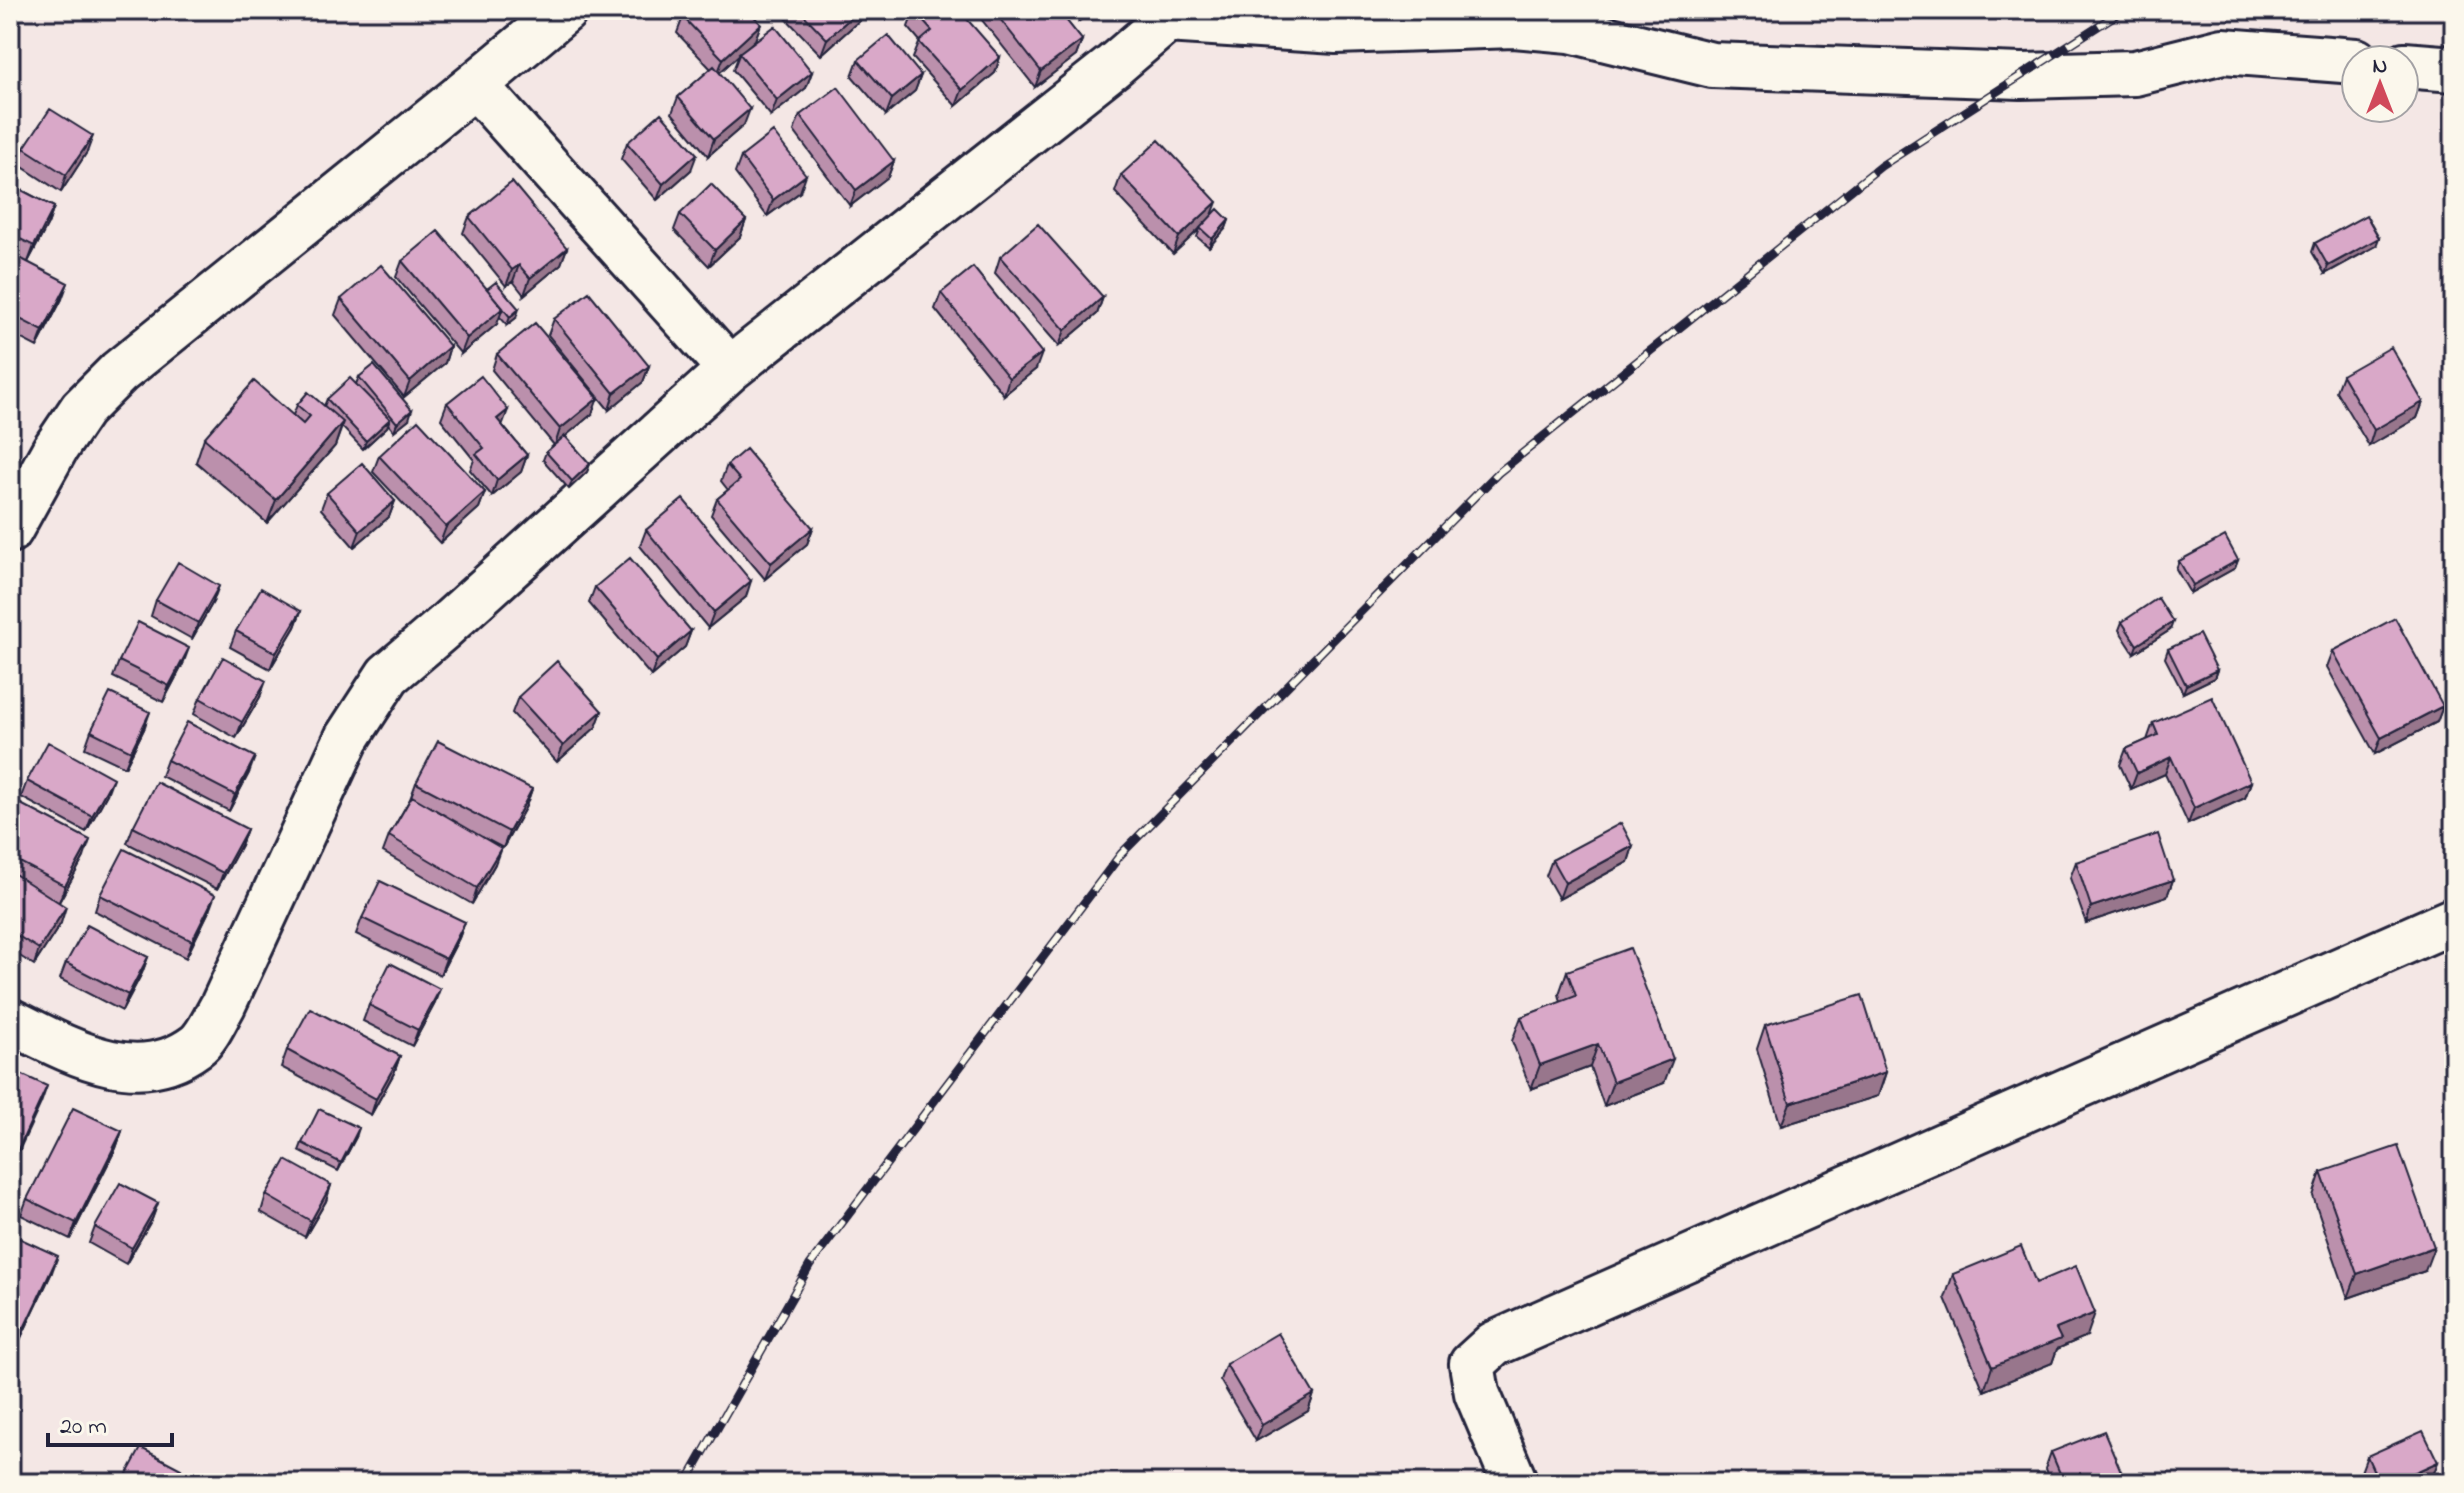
<svg xmlns="http://www.w3.org/2000/svg" width="2464" height="1493" font-family="'Indie Flower',sans-serif">
	<rect width="100%" height="100%" fill="#f4e7e5"/>
	<filter id="ink" filterUnits="userSpaceOnUse"><feTurbulence type="fractalNoise" baseFrequency=".0125" numOctaves="2"/><feDisplacementMap in="SourceGraphic" scale="16" xChannelSelector="R" yChannelSelector="G"/><feConvolveMatrix kernelMatrix="1 2 1 2 8 2 1 2 1" color-interpolation-filters="sRGB"/></filter>
	<g filter="url(#ink)">
		<g fill="none" stroke-linecap="round" stroke-linejoin="round">
			<defs>
				<path id="minor" d="M1167,20L1336,31L1514,25L1570,30L1712,65L2021,76L2135,73L2223,51L2356,61
					M2404,65L2454,69
					M475,85L730,369
					M10,530L55,449L82,409L119,372L475,85L565,10
					M10,1021C67,1049 136,1091 196,1046C207,1038 216,1017 223,1005L347,738L388,675L443,628L730,369L1112,67L1167,20L1159,10
					M1515,1483L1477,1393L1472,1364L1494,1344L2454,920"/>
			</defs>
			<!-- minor casing -->
			<use href="#minor" stroke="#22223b" stroke-width="50"/>
			<!-- minor -->
			<use href="#minor" stroke="#fbf7ec" stroke-width="44"/>
			<defs>
				<path id="rail" d="M686,1483L810,1265L1121,854L1498,473L1881,166L2123,10"/>
			</defs>
			<!-- rail casing -->
			<use href="#rail" stroke="#22223b" stroke-width="9"/>
			<!-- rail -->
			<use href="#rail" stroke="#fbf7ec" stroke-width="6" stroke-dasharray="18" stroke-linecap="butt"/>
		</g>
		<!-- wall -->
		<path fill="#bb90ac" stroke="#22223b" stroke-width="2" d="M778,10H864L861,19L821,55Z
			M974,10H1058L1082,40L1076,56L1035,87Z
			M1070,10H1093L1079,21Z
			M914,11L1000,57L995,73L956,106L913,58L920,41L908,27Z
			M683,17L761,24L755,40L812,72L806,88L771,116L733,70L739,55L719,73L744,125L708,156L672,113L678,97L711,69L677,33Z
			M858,60L921,75L915,91L886,115L852,76Z
			M800,115L894,161L888,177L850,206L794,131Z
			M627,143L691,170L657,200L621,159Z
			M24,148L87,152L61,192L18,164Z
			M741,157L800,192L767,216L735,173Z
			M1121,175L1213,215L1229,220L1226,228L1209,247L1197,237L1200,229L1173,254L1115,192Z
			M10,184L54,207L48,224L28,262L62,299L37,347L10,333Z
			M680,214L746,220L740,237L709,266L674,230Z
			M469,217L567,248L561,264L524,295L513,281L506,286L463,233Z
			M2315,243L2376,246L2325,274L2312,252Z
			M1000,257L1103,297L1097,314L1059,346L995,273Z
			M402,261L487,289L516,318L507,325L499,316L497,324L461,354L396,277Z
			M941,293L1036,369L1004,395L935,309Z
			M341,299L450,346L445,363L404,397L335,315Z
			M554,319L649,366L643,382L609,410L548,335Z
			M497,354L592,414L565,436L590,464L587,472L569,489L543,460L546,452L554,445L492,370Z
			M2342,375L2423,402L2417,418L2369,446L2336,391Z
			M359,377L409,419L394,431L388,424L387,427L363,449L342,427L335,446L267,523L196,462L204,438L293,415L297,405L324,406L327,399L356,384Z
			M447,403L503,426L527,455L521,472L492,496L470,470L474,460L441,419Z
			M379,456L485,492L479,508L440,543L373,472Z
			M727,465L813,528L807,544L765,579L711,515L717,499L728,490L721,481Z
			M327,493L395,501L389,517L354,547L321,509Z
			M646,530L746,597L708,628L640,546Z
			M2238,560L2235,568L2190,593L2176,569L2179,561Z
			M595,587L691,631L685,647L651,676L589,603Z
			M156,600L213,602L192,639L151,616Z
			M301,611L295,627L270,669L230,647L236,631Z
			M2122,622L2170,630L2134,653L2119,630Z
			M2168,649L2217,670L2214,678L2183,693L2165,658Z
			M2333,651L2443,706L2437,722L2375,754L2327,667Z
			M119,661L183,664L163,702L113,677Z
			M260,697L236,738L194,714L200,698Z
			M518,697L602,711L596,727L557,762L512,713Z
			M2153,723L2251,782L2245,798L2188,824L2165,774L2131,789L2120,765L2126,749L2147,740Z
			M144,729L125,767L85,748L91,731Z
			M167,760L249,773L229,811L161,776Z
			M27,781L107,794L86,832L21,797Z
			M416,783L532,789L526,806L503,848L484,838L495,864L472,904L383,852L389,836L410,799Z
			M10,814L84,857L59,902L61,923L34,965L10,950Z
			M133,827L247,829L241,845L217,889L127,843Z
			M1633,846L1628,862L1559,899L1546,876L1552,860Z
			M2076,862L2173,880L2167,896L2086,923L2070,878Z
			M100,895L209,911L186,958L95,911Z
			M362,918L465,922L459,938L440,975L356,934Z
			M148,957L142,973L122,1011L60,979L66,963Z
			M1567,971L1664,1083L1604,1106L1590,1067L1531,1089L1512,1041L1521,1017L1561,1002L1559,994Z
			M369,1005H434L412,1046L363,1021Z
			M1765,1025L1886,1072L1878,1096L1781,1126L1757,1049Z
			M287,1050L400,1056L394,1073L371,1115L281,1067Z
			M122,1131L116,1148L70,1239L21,1215L27,1199Z
			M356,1137L338,1171L299,1151L302,1143Z
			M2321,1172L2425,1271L2348,1298L2313,1196Z
			M331,1185L326,1201L305,1237L261,1212L266,1195Z
			M158,1203L152,1219L126,1264L89,1243L95,1227Z
			M10,1234L52,1272L18,1344L10,1340Z
			M1953,1274L2036,1283L2087,1336L2057,1349L2052,1363L1984,1391L1945,1298Z
			M1226,1364L1314,1394L1308,1411L1256,1441L1220,1380Z
			M2051,1452L2126,1483H2051L2045,1469Z
			M2367,1456L2438,1462L2432,1478L2421,1483H2366L2361,1472Z"/>
		<!-- shaded-wall -->
		<path fill="#98768c" stroke="#22223b" stroke-width="2" d="M859,10H864L861,19L821,55L827,39Z
			M1083,10H1093L1079,21Z
			M761,24L755,40L717,75L723,59Z
			M1082,40L1076,56L1035,87L1041,71Z
			M1000,57L995,73L956,106L962,90Z
			M812,72L806,88L771,116L777,100Z
			M921,75L915,91L886,115L892,99Z
			M18,107L12,124L10,127V122Z
			M750,109L744,125L708,156L714,139Z
			M93,136L87,152L61,192L66,175Z
			M697,154L691,170L657,200L663,184Z
			M894,161L888,177L850,206L856,190Z
			M806,175L800,192L767,216L773,200Z
			M1217,202L1211,218L1173,254L1179,237Z
			M54,207L48,224L28,262L34,246Z
			M746,220L740,237L709,266L715,250Z
			M1229,220L1226,228L1209,247L1212,239Z
			M2379,238L2376,246L2325,274L2328,266Z
			M567,248L561,264L524,295L530,278Z
			M519,265L513,281L506,286L512,270Z
			M68,283L62,299L37,347L43,331Z
			M1103,297L1097,314L1059,346L1065,330Z
			M503,308L497,324L461,354L467,338Z
			M519,309L516,318L507,325L510,317Z
			M450,346L445,363L404,397L410,381Z
			M1042,353L1036,369L1004,395L1009,378Z
			M649,366L643,382L609,410L614,393Z
			M598,398L592,414L555,445L560,429Z
			M2423,402L2417,418L2369,446L2374,430Z
			M412,410L409,419L394,431L397,423Z
			M508,410L502,426L497,419Z
			M390,419L387,427L363,449L366,441Z
			M343,422L335,446L267,523L276,500Z
			M527,455L521,472L492,496L497,480Z
			M590,464L587,472L569,489L572,481Z
			M485,492L479,508L440,543L446,527Z
			M395,501L389,517L354,547L360,531Z
			M813,528L807,544L765,579L771,563Z
			M2238,560L2235,568L2190,593L2193,585Z
			M751,581L746,597L708,628L714,612Z
			M219,586L213,602L192,639L198,623Z
			M301,611L295,627L270,669L276,653Z
			M2173,622L2170,630L2134,653L2137,645Z
			M691,631L685,647L651,676L657,660Z
			M189,648L183,664L163,702L169,686Z
			M2217,670L2214,678L2183,693L2186,685Z
			M266,681L260,697L236,738L242,722Z
			M2443,706L2437,722L2375,754L2381,738Z
			M602,711L596,727L557,762L563,746Z
			M150,712L144,729L125,767L131,751Z
			M255,757L249,773L229,811L235,795Z
			M2171,757L2165,774L2131,789L2137,773Z
			M113,778L107,794L86,832L92,816Z
			M2251,782L2245,798L2188,824L2194,808Z
			M532,789L526,806L503,848L509,832Z
			M247,829L241,845L217,889L223,873Z
			M90,840L84,857L59,902L65,886Z
			M1633,846L1628,862L1559,899L1565,883Z
			M501,848L495,864L472,904L477,888Z
			M2173,880L2167,896L2086,923L2091,907Z
			M215,895L209,911L186,958L192,941Z
			M66,907L61,923L34,965L39,949Z
			M465,922L459,938L440,975L446,959Z
			M148,957L142,973L122,1011L128,995Z
			M440,989L434,1005L412,1046L418,1030Z
			M1598,1044L1590,1067L1531,1089L1540,1065Z
			M400,1056L394,1073L371,1115L376,1099Z
			M1673,1059L1664,1083L1604,1106L1613,1082Z
			M1886,1072L1878,1096L1781,1126L1790,1103Z
			M47,1086L41,1103L10,1170V1167Z
			M359,1128L356,1137L338,1171L341,1163Z
			M122,1131L116,1148L70,1239L76,1223Z
			M331,1185L326,1201L305,1237L311,1221Z
			M158,1203L152,1219L126,1264L132,1248Z
			M2434,1247L2425,1271L2348,1298L2357,1274Z
			M58,1256L52,1272L18,1344L24,1328Z
			M2095,1313L2087,1336L2057,1349L2052,1363L1984,1391L1992,1367L2056,1329Z
			M1314,1394L1308,1411L1256,1441L1262,1425Z
			M2438,1462L2432,1478L2421,1483H2391Z"/>
		<!-- building -->
		<path fill="#d9a8c8" stroke="#22223b" stroke-width="2" d="M691,10H748L761,24L723,59L683,17Z
			M799,10H859L827,39Z
			M916,10H959L1000,57L962,90L919,42L932,31L914,11Z
			M993,10H1058L1082,40L1041,71Z
			M775,26L812,72L777,100L739,53Z
			M888,35L921,75L892,99L858,60Z
			M10,64L18,68L12,82L10,81Z
			M714,66L750,109L714,139L678,97Z
			M838,87L894,161L856,190L800,115Z
			M10,103L18,107L10,122Z
			M50,109L93,136L66,175L24,148Z
			M661,113L697,154L663,184L627,143Z
			M773,132L806,175L773,200L741,157Z
			M1159,140L1217,202L1179,237L1121,175Z
			M512,182L567,248L530,278L519,265L512,270L469,217Z
			M10,184L54,207L34,246L10,234Z
			M711,184L746,220L715,250L680,214Z
			M1218,209L1229,220L1212,239L1200,228Z
			M2366,215L2379,238L2328,266L2315,243Z
			M1038,224L1103,297L1065,330L1000,257Z
			M438,231L503,308L467,338L402,261Z
			M10,253L68,283L43,331L10,314Z
			M381,265L450,346L410,381L341,299Z
			M973,267L1042,353L1009,378L941,293Z
			M496,282L519,309L510,317L487,289Z
			M589,292L649,366L614,393L554,319Z
			M535,323L598,398L560,429L497,354Z
			M2391,347L2423,402L2374,430L2342,375Z
			M374,365L412,410L397,423L359,377Z
			M481,376L508,410L497,419L527,455L497,480L476,454L484,448L447,403Z
			M350,378L390,419L366,441L327,399Z
			M254,381L303,424L310,416L297,405L308,392L343,422L276,500L204,438Z
			M418,420L485,492L446,527L379,456Z
			M565,436L590,464L572,481L546,452Z
			M746,449L813,528L771,563L717,499L740,480L727,465Z
			M362,463L395,501L360,531L327,493Z
			M683,499L751,581L714,612L646,530Z
			M2225,536L2238,560L2193,585L2179,561Z
			M630,558L691,631L657,660L595,587Z
			M178,562L219,586L198,623L156,600Z
			M261,588L301,611L276,653L236,631Z
			M2158,598L2173,622L2137,645L2122,622Z
			M2395,618L2443,706L2381,738L2333,651Z
			M138,622L189,648L169,686L119,661Z
			M2199,634L2217,670L2186,685L2168,649Z
			M223,657L266,681L242,722L200,698Z
			M557,661L602,711L563,746L518,697Z
			M110,693L150,712L131,751L91,731Z
			M2212,697L2251,782L2194,808L2171,757L2137,773L2126,749L2158,735L2153,723Z
			M187,722L255,757L235,795L167,760Z
			M438,741L532,789L509,832L416,783Z
			M48,742L113,778L92,816L27,781Z
			M156,782L247,829L223,873L133,827Z
			M412,796L501,848L477,888L389,836Z
			M17,802L90,840L65,886L10,857V814Z
			M1621,823L1633,846L1565,883L1552,860Z
			M2158,834L2173,880L2091,907L2076,862Z
			M124,849L215,895L192,941L100,895Z
			M10,871L66,907L39,949L10,931Z
			M380,881L465,922L446,959L362,918Z
			M87,925L148,957L128,995L66,963Z
			M1630,948L1673,1059L1613,1082L1598,1044L1540,1065L1521,1017L1576,996L1567,971Z
			M390,963L440,989L418,1030L369,1005Z
			M1862,995L1886,1072L1790,1103L1765,1025Z
			M310,1008L400,1056L376,1099L287,1050Z
			M10,1069L47,1086L10,1167Z
			M73,1108L122,1131L76,1223L27,1199Z
			M319,1109L359,1128L341,1163L302,1143Z
			M2398,1146L2434,1247L2357,1274L2321,1172Z
			M286,1160L331,1185L311,1221L266,1195Z
			M120,1183L158,1203L132,1248L95,1227Z
			M10,1234L58,1256L24,1328L10,1321Z
			M2021,1246L2036,1283L2076,1266L2095,1313L2056,1329L2061,1339L1992,1367L1953,1274Z
			M1278,1333L1314,1394L1262,1425L1226,1364Z
			M2104,1431L2126,1483H2064L2051,1452Z
			M2423,1431L2438,1462L2391,1483H2379L2367,1456Z
			M141,1448L181,1469L174,1483H122Z
			M2252,1477L2256,1483H2243Z"/>
	</g>
	<!-- margin -->
	<rect width="2464" height="1493" fill="none" stroke="#fbf7ec" stroke-width="40"/>
	<rect x="20" y="20" width="2424" height="1453" fill="none" stroke="#22223b" stroke-width="3" filter="url(#ink)"/>
	<!-- north arrow -->
	<g transform="translate(2380 84)"><circle r="38" fill="#fbf7ec" stroke="#a4a2a5" stroke-width="2"/>
	<path d="M0-6L14 30L0 20L-14 30Z" fill="#d1495b"/>
	<text y="-12" font-size="22" font-weight="bold" text-anchor="middle" fill="#22223b">N</text>
	</g>
	<!-- scale -->
	<path d="M48 1433v12h124v-12" fill="none" stroke="#22223b" stroke-width="4"/>
	<text x="60" y="1433" font-size="24" fill="#22223b" stroke="#fbf7ec" stroke-width="6" paint-order="stroke">20 m</text>
</svg>
